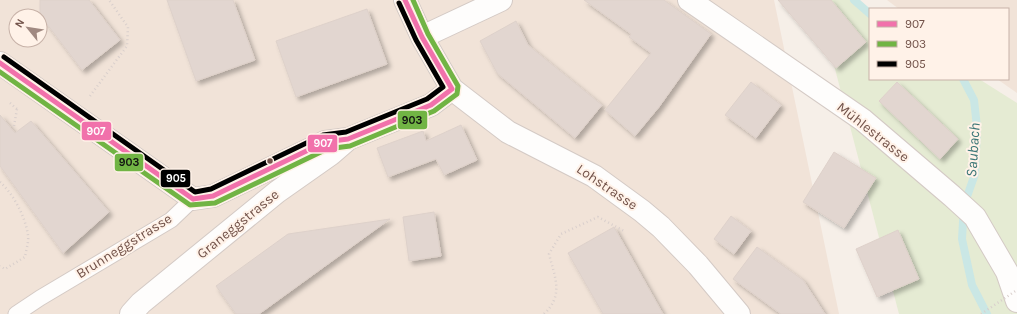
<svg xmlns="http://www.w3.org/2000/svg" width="1017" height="314" font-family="Karla,sans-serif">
	<defs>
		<filter id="shadow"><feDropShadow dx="3.5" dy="3.5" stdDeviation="2" flood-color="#0004"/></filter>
	</defs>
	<rect width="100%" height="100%" fill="#f6efe8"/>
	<!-- residential -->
	<path fill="#f1e3d8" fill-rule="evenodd" d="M0,0H774L839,314H0ZM16,16H40V40H16Z
		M887,0H1017V93L997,79H1008V9H899Z"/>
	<!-- green -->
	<path fill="#e5ebd3" d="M817,0H855L870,9V79H979L1017,103V314H899Z"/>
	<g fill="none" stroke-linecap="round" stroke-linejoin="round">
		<!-- stream -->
		<path stroke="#cae7e5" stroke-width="8" d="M854,0L870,14
			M963,79L974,100L977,127L975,174L964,205L962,239L972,285L987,314"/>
	</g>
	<!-- building -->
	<path fill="#e2d6d0" stroke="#ded1ca" filter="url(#shadow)" d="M40,0H89L120,40L82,70L40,15Z
		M167,0H233L255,60L196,81Z
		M584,0H664L711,34L659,107L635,136L605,110L651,53L629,37L631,34Z
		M778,0H831L866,42L836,68Z
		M367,9L387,64L296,97L276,41Z
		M516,21L528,45L602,105L575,138L497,73L480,41Z
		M751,82L781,105L756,138L725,115Z
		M897,82L958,139L940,159L879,101Z
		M0,115L15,133L31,121L109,212L63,253L0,166Z
		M461,125L477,160L444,175L436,159L388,177L377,148L423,131L426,141Z
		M834,152L876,178L844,228L803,202Z
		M434,212L441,256L409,261L403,217Z
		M731,216L751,231L734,254L714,239Z
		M390,219L259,314H236L216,286L288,234Z
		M614,227L663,314H603L568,253Z
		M898,230L919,279L877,297L856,249Z
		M757,247L803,280L825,314H781L733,279Z"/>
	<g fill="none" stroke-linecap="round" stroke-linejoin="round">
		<defs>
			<path id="service" d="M16,314L40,298L171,220L193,199"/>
			<path id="minor" d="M405,0L422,37L452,89L508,132L594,176L642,211L661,227L698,265L739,314
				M689,0L863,120L952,196L975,217L1007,272L1017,301
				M422,37L501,0
				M0,63L193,199L213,196L325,142L348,139L431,105L452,89
				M131,314L141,303L277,192L331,154L346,141"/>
		</defs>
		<!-- service casing -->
		<use href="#service" stroke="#d4cac5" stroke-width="17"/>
		<!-- minor casing -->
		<use href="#minor" stroke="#d4cac5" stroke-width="24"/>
		<!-- path -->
		<path stroke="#d9cfcc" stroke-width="2.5" stroke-dasharray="1 3" stroke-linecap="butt" d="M90,96L127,46L128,27L109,0
			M10,103L17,109L18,107
			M14,126L17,109
			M0,182C14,195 25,216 28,235C29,242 26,250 25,257L5,269L0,266
			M544,314C564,295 555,278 549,254L561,234L598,217L624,231"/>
		<!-- service -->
		<use href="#service" stroke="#fefdfc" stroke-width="15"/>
		<!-- minor -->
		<use href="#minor" stroke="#fefdfc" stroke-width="22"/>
		<!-- path-bridge -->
		<path stroke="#d9cfcc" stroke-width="2.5" stroke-dasharray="1 3" stroke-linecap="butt" d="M981,314L1017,290"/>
		<defs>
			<path id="bus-1" d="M405,0L422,37L452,89
				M0,63L193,199
				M193,199L213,196L325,142L348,139L431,105L452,89"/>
			<path id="bus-2" d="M0,72L190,205L215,203L327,149L350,146L434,111L457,94L458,86L428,34L413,0"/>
			<path id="bus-3" d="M4,57L195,192L211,189L323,135L346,132L427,99L443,87L416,40L399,3"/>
		</defs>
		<!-- bus-1 casing -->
		<use href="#bus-1" stroke="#fff2e8" stroke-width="8"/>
		<!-- bus-2 casing -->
		<use href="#bus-2" stroke="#fff2e8" stroke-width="8"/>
		<!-- bus-3 casing -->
		<use href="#bus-3" stroke="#fff2e8" stroke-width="8"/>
		<!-- bus-1 -->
		<use href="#bus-1" stroke="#f171ab" stroke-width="5"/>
		<!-- bus-2 -->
		<use href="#bus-2" stroke="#71b444" stroke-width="5"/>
		<!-- bus-3 -->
		<use href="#bus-3" stroke="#000" stroke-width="5"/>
	</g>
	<!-- markers -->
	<circle fill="#725249" stroke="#fff2e8" stroke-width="1.5" cx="270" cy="161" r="3.5"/>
	<g text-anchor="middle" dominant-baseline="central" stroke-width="4" stroke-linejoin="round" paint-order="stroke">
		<!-- street labels -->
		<g font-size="14" fill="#725249" stroke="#fff2e8">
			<text transform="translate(873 132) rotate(38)">Mühlestrasse</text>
			<text transform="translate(607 187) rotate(34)">Lohstrasse</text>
			<text transform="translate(238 224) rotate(-39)">Graneggstrasse</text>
			<text transform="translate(124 246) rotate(-32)">Brunneggstrasse</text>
		</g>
		<!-- water labels -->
		<g font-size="15" font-style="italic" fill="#3d7778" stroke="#fff2e8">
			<text transform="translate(973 150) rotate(-86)">Saubach</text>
		</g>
	</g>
	<g stroke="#fff2e8" stroke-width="1.5">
		<rect x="397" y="110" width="31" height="20" rx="4" fill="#71b444"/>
		<rect x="81" y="121" width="31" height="20" rx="4" fill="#f171ab"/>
		<rect x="307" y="134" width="31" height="19" rx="4" fill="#f171ab"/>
		<rect x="114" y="153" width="30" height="19" rx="4" fill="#71b444"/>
		<rect x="160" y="169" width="31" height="19" rx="4" fill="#000"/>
	</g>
	<g font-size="11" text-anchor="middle" font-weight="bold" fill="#fff">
		<text x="96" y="135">907</text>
		<text x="323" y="147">907</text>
		<text x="176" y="182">905</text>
	</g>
	<g font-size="11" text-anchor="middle" font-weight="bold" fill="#111">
		<text x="412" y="124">903</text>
		<text x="129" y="166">903</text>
	</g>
	<!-- legend -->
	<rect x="869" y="8" width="140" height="72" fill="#fff2e8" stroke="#c7b2a8"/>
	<rect x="877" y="21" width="20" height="6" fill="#f171ab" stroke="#c7b2a8"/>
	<text x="905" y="28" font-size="12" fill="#725249">907</text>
	<rect x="877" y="41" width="20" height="6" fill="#71b444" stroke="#c7b2a8"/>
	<text x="905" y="48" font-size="12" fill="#725249">903</text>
	<rect x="877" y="61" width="20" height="6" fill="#000000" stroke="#c7b2a8"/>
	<text x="905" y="68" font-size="12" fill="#725249">905</text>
	<!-- north arrow -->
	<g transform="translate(28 28) rotate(300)"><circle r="19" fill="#fff2e8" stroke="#c7b2a8"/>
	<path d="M0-3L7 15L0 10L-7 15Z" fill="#a08981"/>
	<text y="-6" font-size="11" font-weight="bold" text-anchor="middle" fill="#725249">N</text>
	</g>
</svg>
